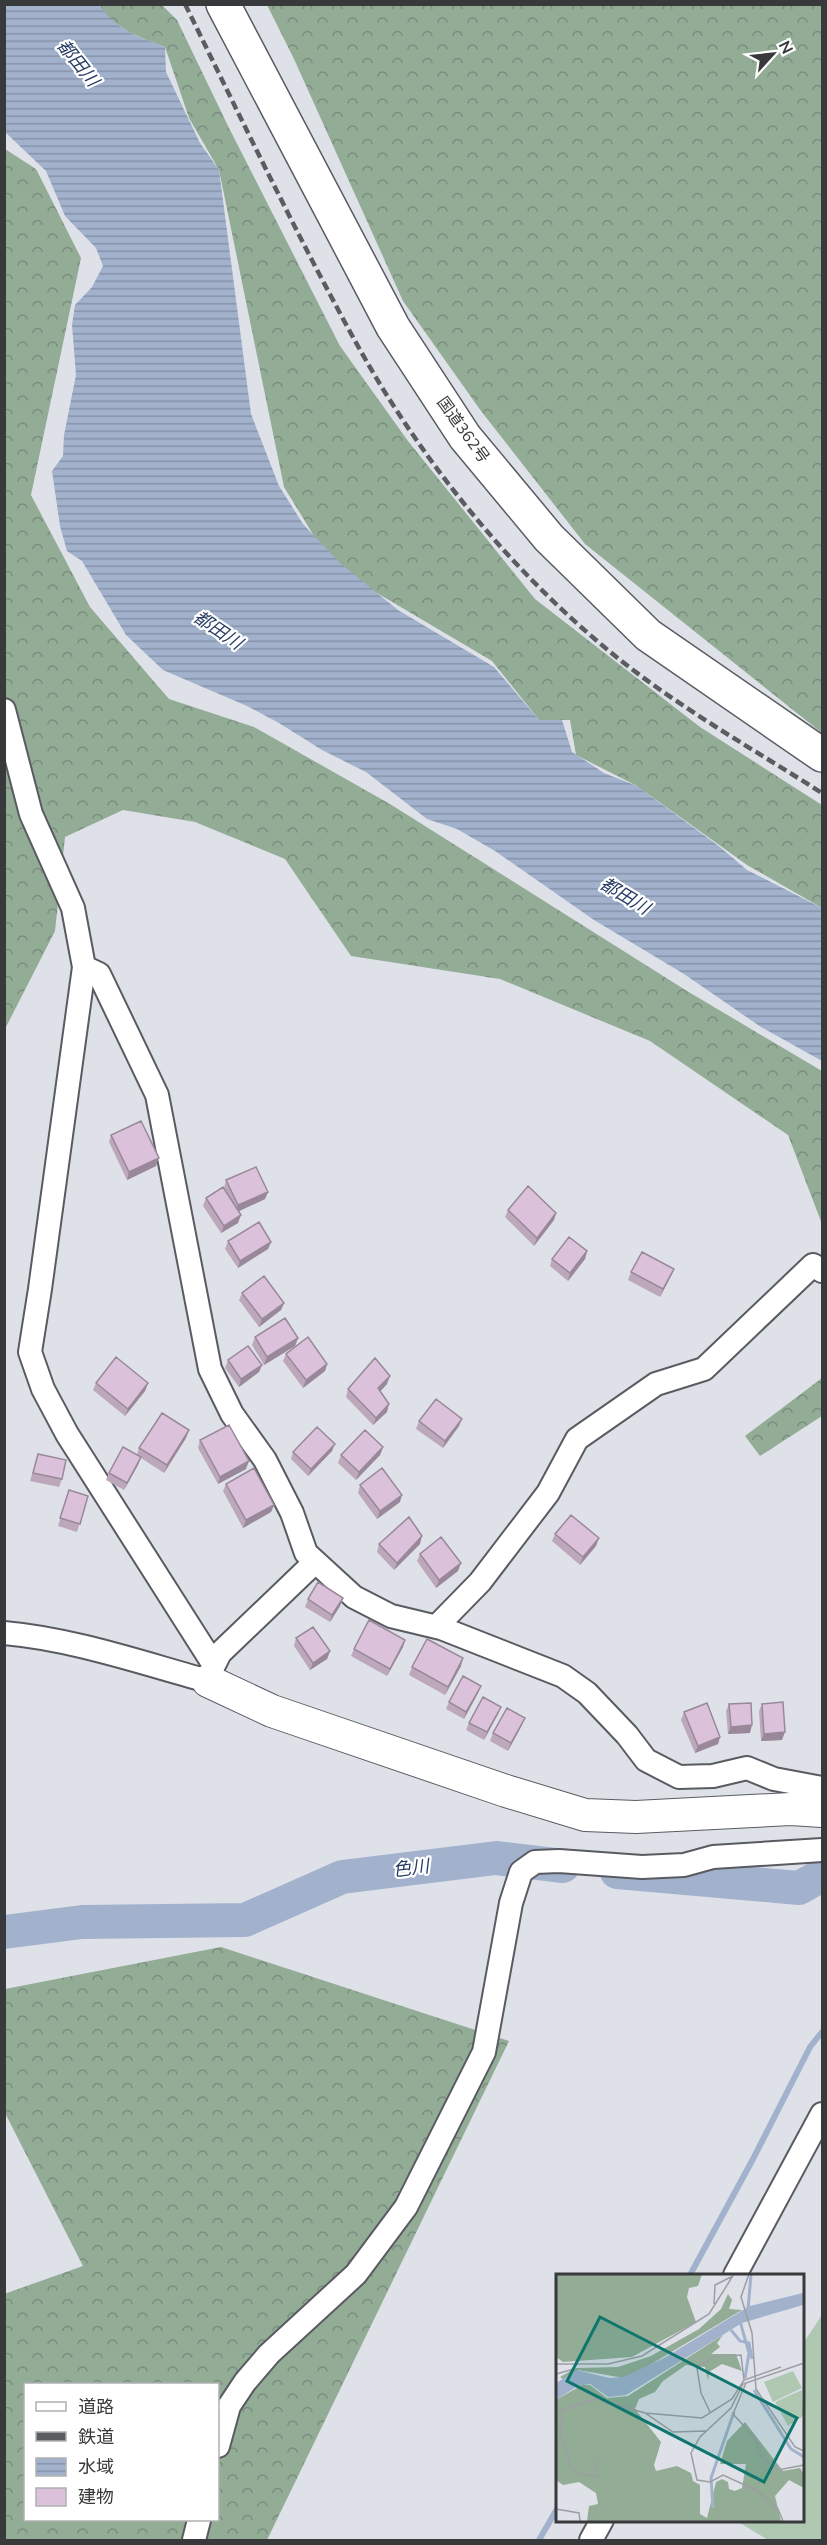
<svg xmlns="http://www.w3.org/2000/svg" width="827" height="2545" font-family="'Nunito Sans','Noto Sans JP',sans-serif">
	<defs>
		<pattern id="forest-crowns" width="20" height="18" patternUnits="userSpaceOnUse" patternTransform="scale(1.5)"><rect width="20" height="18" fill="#93ac96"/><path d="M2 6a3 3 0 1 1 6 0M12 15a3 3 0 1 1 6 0" fill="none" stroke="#798d7c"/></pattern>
		<pattern id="water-rules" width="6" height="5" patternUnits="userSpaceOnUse" patternTransform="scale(1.5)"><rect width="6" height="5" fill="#a2b2cd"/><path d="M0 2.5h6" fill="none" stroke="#8592a8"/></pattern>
	</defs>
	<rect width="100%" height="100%" fill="#dfe1e9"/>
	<!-- grass -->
	<path fill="#aec8b1" d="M822,2315V2540H768L735,2520H802V2345Z"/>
	<!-- forest -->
	<path fill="url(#forest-crowns)" fill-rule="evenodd" d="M98,5H162L177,20L229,128L340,346L408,441L535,599L700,727L822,805V908L747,865L637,786L576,755L570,720H539L492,661L333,567L284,487L219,170L189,118L165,47C139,37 114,28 98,5Z
		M267,5H822V733L585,544L481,411L403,301L294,59Z
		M5,149L36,169L81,258L31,495L90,607L169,699L254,727L390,804L687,991L822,1071V1224L788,1135L650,1041L500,979L351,956L285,859L195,822L123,810L65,837L55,931L5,1029Z
		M822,1378V1416L760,1456L745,1436Z
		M221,1947L509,2041L267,2540H5L4,2294L83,2266L5,2113V1989ZM26,2384H218V2520H26Z"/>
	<!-- water -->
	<path fill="url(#water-rules)" d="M4,5H100C114,29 139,37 165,47L166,72L200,143L219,170L251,414L279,486L303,524L340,563L398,610L494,667L539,720H562L572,752L604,773L637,786L720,847L747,870L822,908V1061L761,1027L684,974L594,920L495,851L457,829L427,819L366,772L322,750L279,723L247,706L163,670L126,635L82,561L67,551L60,526L52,471L63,456L64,435L76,375L72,325L75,305L92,287L103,266L96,248L65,216L46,171L5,132Z"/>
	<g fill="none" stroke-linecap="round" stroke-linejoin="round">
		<!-- stream -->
		<path stroke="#a2b2cd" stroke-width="6" d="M690,2275L753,2159L810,2047L822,2032
			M539,2540L557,2509"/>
		<!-- river -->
		<path stroke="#a2b2cd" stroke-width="34" d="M617,1872L799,1888L822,1875
			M4,1932L82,1922L245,1920L342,1877L496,1858L563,1866"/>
		<defs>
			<path id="street" d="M4,710L31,814L73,908L84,967L40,1289L30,1352L43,1389L67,1434L214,1665L208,1681C142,1663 73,1639 4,1633
				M84,967L99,974L157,1095L210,1369L232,1414L265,1460L292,1513L306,1553L354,1597L391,1616L441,1628L563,1676L587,1693L627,1735L646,1760L679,1777L713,1776L747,1768L774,1779L822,1788
				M436,1627L480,1582L548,1493L577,1439L656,1384L704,1369L813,1265L822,1271
				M214,1665L220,1653L315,1562
				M735,2275L822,2114
				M218,2446L229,2406L245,2382L269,2354L356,2274L406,2207L484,2052L511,1903L521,1872L535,1862L559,1861L642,1867L684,1865L713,1857L822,1850
				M194,2540L199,2520
				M591,2540L602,2520"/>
			<path id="secondary" d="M208,1681L272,1711L506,1791L585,1815L636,1817L791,1809L822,1811"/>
			<path id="highway" d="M223,4L393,327L465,437L549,538L648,635L822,755"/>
		</defs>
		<!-- street casing -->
		<use href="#street" stroke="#595b61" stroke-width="26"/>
		<!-- secondary casing -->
		<use href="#secondary" stroke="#595b61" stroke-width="34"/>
		<!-- highway casing -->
		<use href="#highway" stroke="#595b61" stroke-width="36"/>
		<!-- street -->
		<use href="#street" stroke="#fff" stroke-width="22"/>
		<!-- secondary -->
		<use href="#secondary" stroke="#fff" stroke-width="32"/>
		<!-- highway -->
		<use href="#highway" stroke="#fff" stroke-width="33"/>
		<!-- rail -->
		<path stroke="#5b5c60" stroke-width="4.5" stroke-dasharray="9 4.5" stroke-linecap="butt" d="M185,4C228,92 270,179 315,266C341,315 366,364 397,411C456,502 530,587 614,655C678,707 753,749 822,793"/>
	</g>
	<!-- wall -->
	<path fill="#bca7bb" d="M111,1135L156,1166L127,1180L109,1142Z
		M226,1180L268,1192L265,1199L238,1211V1223L221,1233L203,1206L206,1198L224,1188Z
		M508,1210L556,1213L554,1220L534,1246L505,1217Z
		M228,1241L271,1242L268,1249L238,1268L225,1249Z
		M587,1251L585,1259L568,1281L550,1266L552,1259Z
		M674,1269L671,1276L660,1297L628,1280L631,1272Z
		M242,1293L284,1303L281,1310L259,1327L239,1300Z
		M255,1337L298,1338L295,1346L264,1365L252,1345Z
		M286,1354L327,1364L325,1371L303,1388L283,1361Z
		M228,1360L262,1365L259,1372L239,1387L225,1368Z
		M96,1383H148L145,1391L125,1416L93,1390Z
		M387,1384L380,1391L387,1412L373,1425L346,1397L348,1389Z
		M419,1421L459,1426L443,1448L416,1429Z
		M186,1438L164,1473L141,1458L138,1465L124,1490L106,1480L109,1473L137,1455L139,1448Z
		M200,1440L246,1469L218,1484L198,1448Z
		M383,1447L380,1455L356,1480L338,1463L341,1455Z
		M332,1451L308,1476L291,1459L293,1452Z
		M38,1454L62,1479L59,1487L30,1481Z
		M226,1484L274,1505L271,1512L243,1528L223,1491Z
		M360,1485L400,1502L377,1519L358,1493Z
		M69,1490L88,1496L77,1532L58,1526Z
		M555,1534L596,1546L580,1565L552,1541Z
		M379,1544H420L394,1570L377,1552Z
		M420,1554L458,1571L436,1588L417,1561Z
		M343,1598L340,1606L330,1622L305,1607L308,1599Z
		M296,1638L330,1651L327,1659L310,1670L294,1646Z
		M405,1640L403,1647L387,1676L351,1656L354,1649Z
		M461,1666L445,1695L409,1675L412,1667Z
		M481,1686L478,1693L464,1719L446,1709L449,1702Z
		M729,1704L750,1733L728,1734L726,1711Z
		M762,1704L782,1740L761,1741L759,1711Z
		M501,1707L498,1714L484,1740L466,1730L469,1723Z
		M684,1712L720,1737L718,1744L695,1753L681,1720Z
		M522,1725L508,1751L490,1741L493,1733Z"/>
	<!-- shaded-wall -->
	<path fill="#989" d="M159,1158L156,1166L127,1180L129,1172Z
		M268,1192L265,1199L235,1213L238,1205Z
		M556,1213L554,1220L534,1246L537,1238Z
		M241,1215L238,1223L221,1233L224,1226Z
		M271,1242L268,1249L238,1268L240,1261Z
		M587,1251L585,1259L568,1281L570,1273Z
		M674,1269L671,1276L660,1297L663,1289Z
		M284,1303L281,1310L259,1327L262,1319Z
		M298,1338L295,1346L264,1365L267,1357Z
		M327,1364L325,1371L303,1388L306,1380Z
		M262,1365L259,1372L239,1387L241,1379Z
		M390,1376L387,1384L376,1396L378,1388Z
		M148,1383L145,1391L125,1416L128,1409Z
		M389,1404L387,1412L373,1425L376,1418Z
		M462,1419L459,1426L443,1448L445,1441Z
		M189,1430L186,1438L164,1473L167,1465Z
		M335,1444L332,1451L308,1476L311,1469Z
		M383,1447L380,1455L356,1480L359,1472Z
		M141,1457L138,1465L124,1490L127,1483Z
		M249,1461L246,1469L218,1484L220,1477Z
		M402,1495L400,1502L377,1519L380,1511Z
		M274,1505L271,1512L243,1528L246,1520Z
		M422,1536L420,1544L394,1570L397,1563Z
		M599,1538L596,1546L580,1565L583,1557Z
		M461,1563L458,1571L436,1588L439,1580Z
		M343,1598L340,1606L330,1622L332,1615Z
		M405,1640L403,1647L387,1676L390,1669Z
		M330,1651L327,1659L310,1670L313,1663Z
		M463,1658L461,1666L445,1695L448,1687Z
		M481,1686L478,1693L464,1719L466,1712Z
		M501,1707L498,1714L484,1740L487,1732Z
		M525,1718L522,1725L508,1751L511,1743Z
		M752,1725L750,1733L728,1734L731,1727Z
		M785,1732L782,1740L761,1741L764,1734Z
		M720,1737L718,1744L695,1753L698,1746Z"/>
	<!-- building -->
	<path fill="#dbc2da" stroke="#989" stroke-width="1.5" d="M141,1121L159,1158L129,1172L111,1135Z
		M256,1167L268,1192L238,1205L226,1180Z
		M528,1186L556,1213L537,1238L508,1210Z
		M223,1187L241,1215L224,1226L206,1198Z
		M259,1222L271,1242L240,1261L228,1241Z
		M569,1237L587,1251L570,1273L552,1259Z
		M642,1252L674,1269L663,1289L631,1272Z
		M264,1276L284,1303L262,1319L242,1293Z
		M285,1318L298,1338L267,1357L255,1337Z
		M308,1337L327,1364L306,1380L286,1354Z
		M248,1346L262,1365L241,1379L228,1360Z
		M116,1357L148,1383L128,1409L96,1383Z
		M375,1358L390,1376L378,1388L389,1404L376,1418L348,1389Z
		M436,1399L462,1419L445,1441L419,1421Z
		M162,1413L189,1430L167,1465L139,1448Z
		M229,1425L249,1461L220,1477L200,1440Z
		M317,1427L335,1444L311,1469L293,1452Z
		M365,1430L383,1447L359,1472L341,1455Z
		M123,1447L141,1457L127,1483L109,1473Z
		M38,1454L66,1460L62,1479L33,1473Z
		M254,1468L274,1505L246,1520L226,1484Z
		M382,1468L402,1495L380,1511L360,1485Z
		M69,1490L88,1496L80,1524L60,1518Z
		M571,1515L599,1538L583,1557L555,1534Z
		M409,1517L422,1536L397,1563L379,1544Z
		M441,1537L461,1563L439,1580L420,1554Z
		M318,1582L343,1598L332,1615L308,1599Z
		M369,1620L405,1640L390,1669L354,1649Z
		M313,1627L330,1651L313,1663L296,1638Z
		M427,1639L463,1658L448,1687L412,1667Z
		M463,1676L481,1686L466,1712L449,1702Z
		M483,1697L501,1707L487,1732L469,1723Z
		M783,1702L785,1732L764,1734L762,1704Z
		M707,1703L720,1737L698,1746L684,1712Z
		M751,1703L752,1725L731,1727L729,1704Z
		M507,1708L525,1718L511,1743L493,1733Z"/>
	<g text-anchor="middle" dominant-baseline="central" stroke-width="4.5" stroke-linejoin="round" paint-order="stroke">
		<!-- street labels -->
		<g font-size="16" fill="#38393b" stroke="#fff">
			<text transform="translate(463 430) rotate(54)">国道362号</text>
		</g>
		<!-- water labels -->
		<g font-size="18" font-style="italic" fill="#283d64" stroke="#fff">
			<text transform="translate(78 63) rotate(51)">都田川</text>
			<text transform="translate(218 630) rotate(34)">都田川</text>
			<text transform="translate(625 896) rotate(31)">都田川</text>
			<text transform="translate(411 1868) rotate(-7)">色川</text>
		</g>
	</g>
	<!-- overview -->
	<g transform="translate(556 2274)">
		<rect width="248" height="248" fill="#dfe1e9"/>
		<path d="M237,97L246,114L217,128L208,108ZM246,116L247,142L232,152L219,128Z" fill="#aec8b1"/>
		<path d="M0,0H146L142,12L133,14L131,23L140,48L76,83L7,88L0,83ZM172,20L176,26L173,35L186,36L92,92L68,104L22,96L8,106L4,103L20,94L62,93L95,82L143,55L165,35ZM167,61L161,69L164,73L155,80H180L186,97L166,90L153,98L152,106L149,93L130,91L107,107L99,118L83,125L79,135L105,168L98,191L100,197L121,192L135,199L137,207L144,211V240L151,244L160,208L166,205L172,208L173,215L179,217L186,214L190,190H164L171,167L189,148L227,197L244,194L247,199L248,214L233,206L219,222L225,247H31L33,232L42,230L40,219L23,208L7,211L0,206V126L26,111H34L51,124L72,122Z" fill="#93ac96"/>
		<path d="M247,19V31L186,49L70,121L52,123L34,110L22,112L0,126V109L21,96L53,104L68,103L108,84L192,33L191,30L194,32Z" fill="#a2b2cd"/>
		<path fill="none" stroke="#a2b2cd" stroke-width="3" d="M192,35L195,1M184,47L193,79L189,104M175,56L184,67L193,69L196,85M198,116L235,175L248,183M157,234L155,204L178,138"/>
		<path fill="none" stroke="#9c9ea3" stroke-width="1.5" d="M193,0L185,23L196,59L200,115L239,173L248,177M158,30L159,11L177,2M0,90H52L86,82L153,40L178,0M0,100L18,95M190,109L177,140L198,163L207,184L222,196L248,191M7,135L4,160L15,192L24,200L42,202L40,191L46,186M0,138L40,125L89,139L117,158L150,157M154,138L145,119L141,94L157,83L185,81L188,106M89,139L146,144L176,125L188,106L225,93M0,235L23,239L24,247M227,247L222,235L200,216L167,201L154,208L141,206L135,179L144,163L175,134L187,110L248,89"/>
		<path fill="#0f766e" fill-opacity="0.15" stroke="#0f766e" stroke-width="3" d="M44,43L241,144L208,208L11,107Z"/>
		<rect width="248" height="248" fill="none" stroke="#38393b" stroke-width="3"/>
	</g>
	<!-- border -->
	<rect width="827" height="2545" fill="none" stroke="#38393b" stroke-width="12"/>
	<!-- legend -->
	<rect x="24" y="2383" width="195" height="138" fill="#ffffff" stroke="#afb0b1" stroke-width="1.5"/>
	<rect x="36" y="2402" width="30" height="9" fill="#ffffff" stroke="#afb0b1" stroke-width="1.5"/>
	<text x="78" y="2413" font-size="18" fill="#38393b">道路</text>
	<rect x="36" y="2432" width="30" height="9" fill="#5b5c60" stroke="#afb0b1" stroke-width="1.5"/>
	<text x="78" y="2443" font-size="18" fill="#38393b">鉄道</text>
	<rect x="36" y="2458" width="30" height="18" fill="url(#water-rules)" stroke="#afb0b1" stroke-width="1.5"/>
	<text x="78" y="2473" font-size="18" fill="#38393b">水域</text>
	<rect x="36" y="2488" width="30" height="18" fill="#dbc2da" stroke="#afb0b1" stroke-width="1.5"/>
	<text x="78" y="2503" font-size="18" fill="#38393b">建物</text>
	<!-- north arrow -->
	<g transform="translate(773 54) rotate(63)" stroke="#ffffff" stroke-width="4.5" paint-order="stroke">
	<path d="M0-4.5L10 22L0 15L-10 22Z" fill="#38393b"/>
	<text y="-9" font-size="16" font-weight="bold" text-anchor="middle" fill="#38393b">N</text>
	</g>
</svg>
